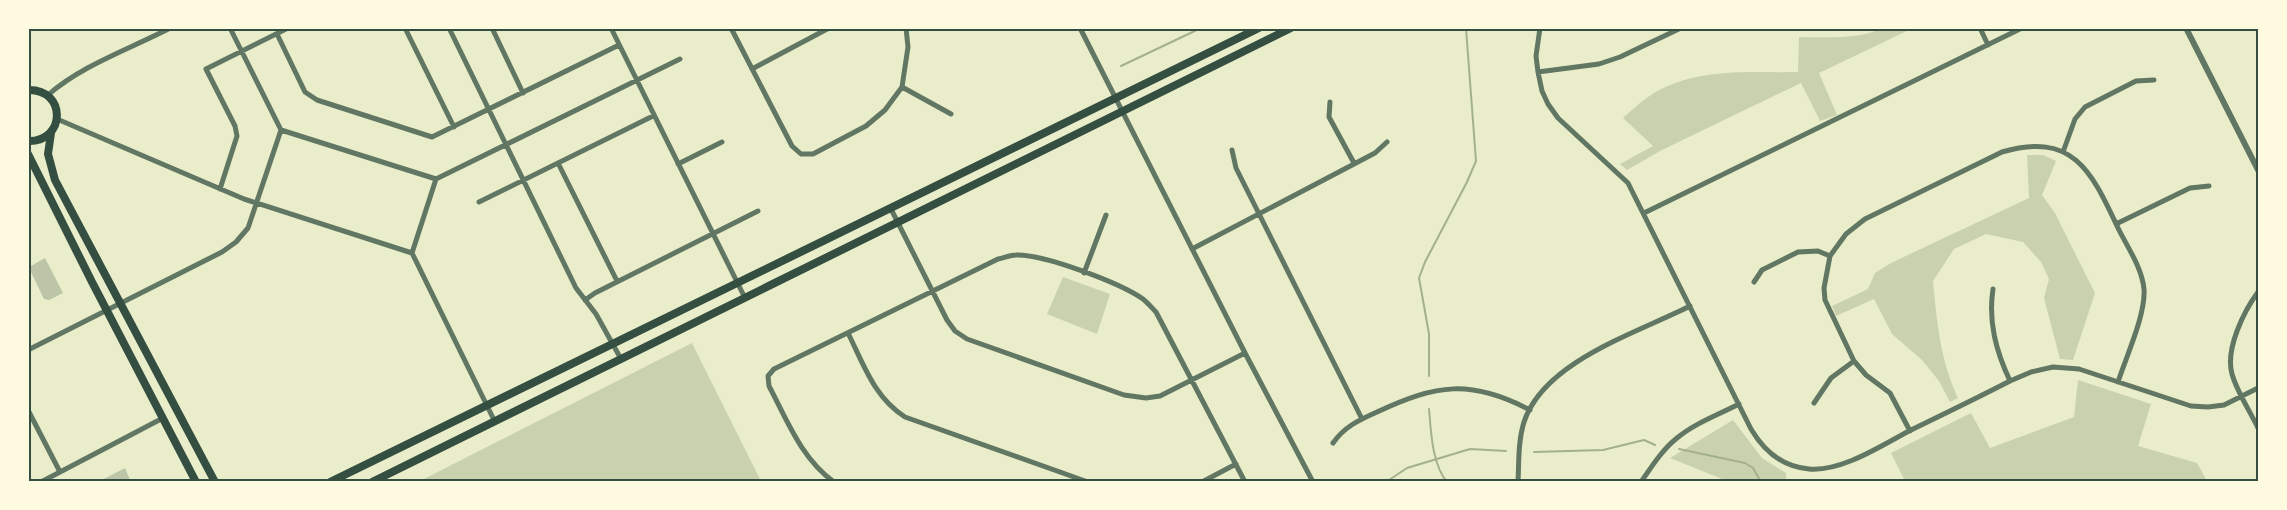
<svg xmlns="http://www.w3.org/2000/svg" width="2287" height="510" font-family="Commissioner,sans-serif">
	<rect width="100%" height="100%" fill="#e9edc9"/>
	<!-- green -->
	<path fill="#cad2ad" d="M1883,28L1911,29L1819,73L1837,115L1820,121L1801,83L1662,150L1627,170L1620,164L1653,146L1623,118C1631,111 1639,103 1648,97C1692,67 1747,73 1798,72L1799,37C1826,37 1857,40 1883,28Z
		M2027,155H2043L2056,161L2042,195L2055,213L2095,293L2073,360L2060,359L2044,298L2049,279L2041,262L2023,242L1986,234L1954,249L1933,281C1937,322 1940,360 1958,398L1950,402L1939,381L1922,360L1892,334L1874,299L1836,316L1832,306L1868,289L1875,273L1891,263L2029,198Z
		M1063,277L1110,294L1097,334L1047,314Z
		M692,343L761,481H420Z
		M2078,380L2151,404L2138,446L2197,463L2207,481H1905L1891,453L1971,413L1990,448L2074,417Z
		M1733,420L1762,458L1786,473V481H1727L1670,458Z"/>
	<g fill="none" stroke-linecap="round" stroke-linejoin="round">
		<!-- stream -->
		<path stroke="#a3b18a" stroke-width="2" d="M1121,66L1201,28
			M1429,376V334L1419,278L1425,262L1467,182L1476,161L1466,28
			M1429,409C1431,432 1432,464 1447,482
			M1679,449L1745,463L1753,468L1761,482
			M1534,452L1603,450L1644,440L1655,445
			M1386,482L1407,468L1470,449L1506,451"/>
	</g>
	<!-- building -->
	<path fill="#bcc5a7" d="M45,258L63,293L49,300L44,299L30,270L31,266Z
		M125,468L131,482H98Z"/>
	<g fill="none" stroke-linecap="round" stroke-linejoin="round">
		<!-- minor -->
		<path stroke="#617663" stroke-width="5" d="M230,28L281,130
			M405,28L454,127
			M449,28L576,288L596,314L621,359
			M492,28L523,93
			M611,28L745,298
			M731,28L792,146L801,154H813L866,126L885,110L902,87L908,47L906,28
			M1080,28L1245,353L1313,482
			M1540,28L1536,56L1538,72L1542,91L1548,104L1558,118L1628,183L1751,429C1764,451 1783,467 1809,469C1842,472 1882,445 1911,430C1944,414 1977,398 2010,381L2031,372L2053,367L2079,369L2191,406L2208,407L2224,405L2258,388
			M1980,28L1988,45
			M277,34L305,92L317,100L432,137L619,45
			M752,69L829,28
			M1538,72L1599,64L1620,57L1681,28
			M902,87L951,114
			M48,95C82,65 130,49 170,28
			M1330,102L1329,117L1354,163
			M57,119L244,199L412,253L495,422
			M281,130L436,179L680,59
			M1232,150L1236,168L1362,419
			M2063,152L2075,119L2085,107L2136,81L2154,80
			M558,163L617,281
			M678,164L722,142
			M220,189L237,136L235,126L206,69L288,28
			M479,202L653,116
			M891,209L947,320L955,331L967,339L1124,395L1146,398L1160,396L1245,353
			M1644,213L2022,28
			M2116,224L2190,188L2209,186
			M1192,249L1375,153L1387,142
			M412,253L436,179
			M1084,273L1106,215
			M1754,282L1762,270L1798,252L1818,251L1830,256
			M1993,289C1988,322 1996,351 2010,381
			M2258,292C2244,311 2225,349 2232,374C2237,392 2250,411 2258,428
			M585,300L595,293L758,211
			M848,333C864,365 874,397 905,417L1088,482
			M28,350L222,252L236,242L248,228L281,130
			M1814,403L1831,378L1854,361
			M28,410L60,472
			M1910,431L1890,393L1866,375L1854,361L1825,300L1824,288L1830,256L1846,234L1865,219L2002,152C2075,131 2092,173 2119,230C2128,248 2142,268 2144,289C2146,314 2126,357 2118,382
			M1333,443C1344,427 1359,420 1377,412C1436,384 1471,379 1530,410
			M41,482L163,418
			M834,482C801,458 787,420 769,386L768,376L774,369L998,259C1004,258 1010,255 1016,255C1044,254 1120,283 1143,299C1148,303 1152,308 1156,312L1245,482
			M1202,482L1236,464
			M1518,482C1519,462 1518,441 1524,422C1544,361 1637,333 1690,306
			M1641,482C1652,466 1662,450 1677,438C1695,423 1718,415 1739,404"/>
		<!-- tertiary -->
		<path stroke="#617663" stroke-width="6" d="M2186,28L2258,170"/>
		<!-- secondary -->
		<path stroke="#344e41" stroke-width="8" d="M28,90C67,89 66,142 28,141
			M51,133L48,154L55,180L215,482
			M28,154L92,282L196,482
			M330,482L1259,28
			M372,482L1291,28"/>
	</g>
	<!-- border -->
	<rect width="2287" height="510" fill="none" stroke="#fefae0" stroke-width="60"/>
	<rect x="30" y="30" width="2227" height="450" fill="none" stroke="#344e41" stroke-width="2"/>
</svg>
